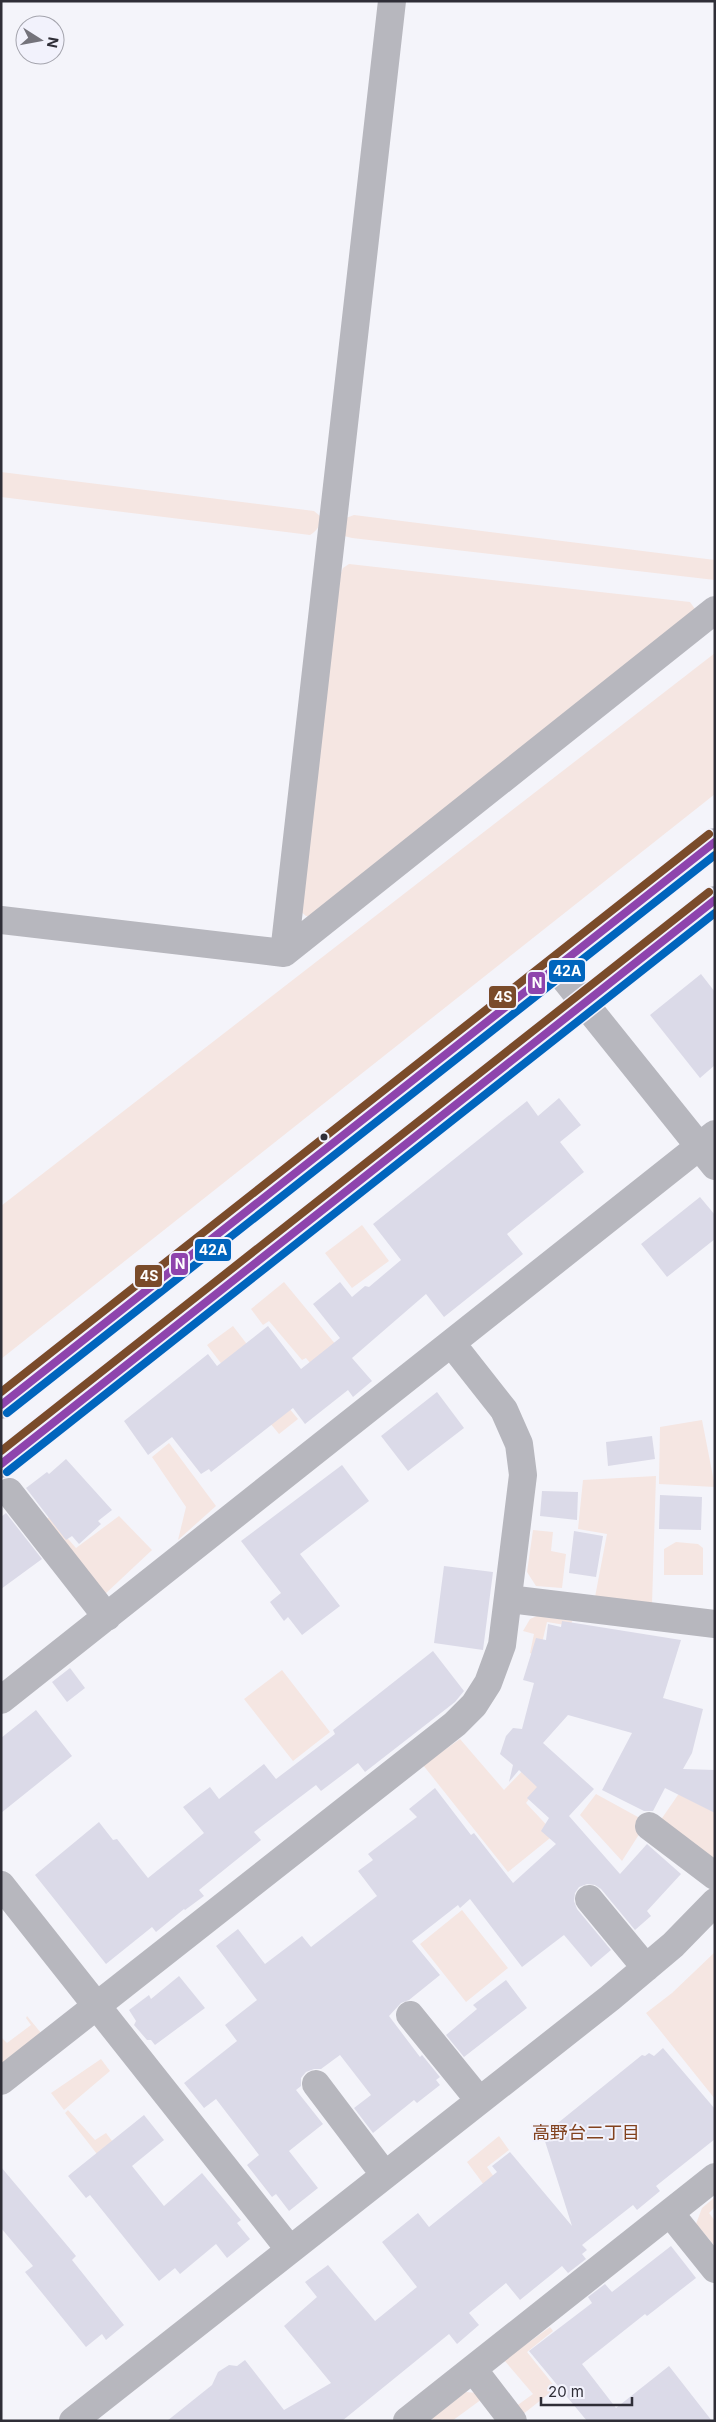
<svg xmlns="http://www.w3.org/2000/svg" width="716" height="2422" font-family="Inter,'Noto Sans JP',sans-serif">
	<rect width="100%" height="100%" fill="#f4f4fa"/>
	<!-- green -->
	<path fill="#f5e6e2" d="M1,472L314,511L320,516C320,526 318,530 310,535L1,497Z
		M354,515L715,560V580L352,538L344,536L346,518Z
		M349,564L690,602L695,609L317,917L306,916L300,911L338,580L343,568Z
		M715,653V794L1,1359V1206Z
		M362,1225L389,1261L352,1288L325,1253Z
		M284,1282L351,1363L327,1383L306,1358L302,1360L269,1321L263,1325L251,1309Z
		M233,1326L275,1381L250,1401L207,1345Z
		M274,1390L298,1419L279,1434L255,1405Z
		M702,1420L715,1487L659,1484L660,1427Z
		M169,1443L216,1506L178,1540L186,1507L152,1457Z
		M656,1476L652,1604L595,1597L607,1534L578,1529L583,1480Z
		M119,1516L152,1550L103,1596L45,1521L49,1517L76,1548Z
		M533,1530L553,1532L551,1551L566,1554L562,1588L536,1586L527,1572Z
		M676,1542L698,1544L703,1548V1575H664V1549Z
		M537,1616L572,1621L571,1626L547,1622L539,1656L530,1653L534,1634L523,1631L530,1619Z
		M282,1670L330,1732L293,1761L244,1699Z
		M460,1739L504,1790L532,1761L546,1776L526,1803L555,1834L508,1872L423,1765Z
		M680,1792L715,1811V1858L713,1861L658,1824Z
		M596,1794L647,1822L622,1861L580,1815Z
		M462,1910L508,1968L466,2002L420,1944Z
		M715,1952V2099L646,2013L672,1993Z
		M27,2016L41,2033L3,2063L1,2060V2037L7,2043L31,2025L26,2018Z
		M101,2059L110,2071L64,2110L51,2093Z
		M68,2110L95,2140L106,2133L133,2168L118,2181L65,2113Z
		M499,2136L509,2150L487,2167L494,2177L484,2185L467,2162Z
		M715,2197V2207L709,2213L715,2221V2246L696,2224L702,2208Z
		M550,2327L553,2331L527,2352L556,2388L522,2415L515,2407L533,2394L504,2360Z
		M466,2392L477,2393L482,2399L452,2421H434L432,2418Z"/>
	<!-- building -->
	<path fill="#dbdae8" d="M701,974L715,992V1065L700,1078L650,1015Z
		M559,1098L581,1125L560,1142L584,1172L507,1234L523,1254L444,1317L426,1294L352,1358L372,1381L353,1397L348,1390L305,1424L293,1408L211,1472L209,1469L201,1474L172,1437L148,1455L124,1421L208,1354L217,1366L268,1326L301,1369L340,1338L313,1304L340,1282L352,1297L365,1286L369,1287L401,1260L373,1224L527,1101L538,1116Z
		M700,1197L715,1215V1239L667,1277L641,1244Z
		M437,1392L464,1428L408,1471L381,1436Z
		M652,1436L655,1459L608,1466L606,1442Z
		M66,1459L112,1510L98,1521L101,1524L79,1544L72,1536L66,1540L26,1488L47,1472L49,1474Z
		M342,1465L369,1501L300,1554L340,1606L302,1635L288,1617L284,1621L270,1602L281,1593L241,1541Z
		M542,1491L578,1492L577,1520L540,1516Z
		M660,1495L702,1497L701,1530L659,1529Z
		M6,1513L42,1559L1,1589V1517Z
		M574,1531L603,1536L596,1577L569,1573Z
		M444,1566L493,1572L483,1650L434,1643Z
		M562,1621L681,1640L663,1698L703,1709L692,1753L683,1769L715,1770V1813L665,1788L653,1811H644L602,1790L632,1733L568,1715L543,1743L594,1789L569,1816L620,1874L647,1844L681,1874L647,1911L651,1916L635,1930L601,1889L595,1885L587,1884L579,1887L575,1893L574,1901L577,1909L611,1950L591,1967L564,1935L522,1967L470,1899L460,1908L458,1905L412,1941L440,1975L409,2000L401,2003L389,2016L420,2057L422,2055L440,2077L436,2080L440,2085L417,2103L414,2100L373,2133L354,2108L371,2095L340,2055L321,2069H314L306,2072L301,2078V2086L296,2090L323,2124L289,2151L318,2188L289,2211L276,2194L272,2197L247,2165L259,2155L216,2099L204,2108L184,2083L237,2041L225,2025L257,2000L216,1946L238,1929L265,1964L302,1936L311,1947L377,1896L358,1871L373,1860L368,1854L417,1817L409,1809L435,1788L471,1835L474,1833L513,1883L556,1844L541,1831L549,1818L527,1798L537,1787L519,1770L509,1782L513,1765L500,1754L506,1736L513,1728L522,1729L534,1683L523,1680L536,1638L546,1640L548,1624L561,1627Z
		M433,1651L464,1691L455,1702L365,1772L358,1763L321,1791L316,1785L254,1832L261,1840L199,1890L204,1896L185,1910L184,1909L156,1932L152,1927L106,1964L35,1875L99,1822L113,1840L117,1839L148,1878L204,1833L183,1807L210,1787L219,1799L264,1764L276,1779L335,1734L333,1730Z
		M70,1668L85,1688L67,1702L52,1682Z
		M36,1710L72,1756L1,1813V1738Z
		M179,1976L205,2008L155,2045L151,2040H147L134,2025L136,2021L129,2010L149,1995L151,1999Z
		M506,1980L527,2008L464,2057L446,2035L477,2009L473,2005Z
		M663,2048L715,2109V2139L656,2186L660,2191L637,2210L633,2205L582,2245L587,2250L582,2254L586,2259L568,2273L562,2266L520,2300L506,2283L469,2313L479,2325L457,2344L449,2334L342,2421H167L212,2385L218,2372L229,2365L237,2366L245,2360L284,2410L331,2383L284,2326L317,2297L305,2282L328,2265L375,2321L417,2287L382,2242L418,2213L429,2227L497,2172L492,2166L510,2152L572,2226L543,2135L642,2055L645,2056L649,2053L654,2056Z
		M144,2115L164,2140L132,2166L164,2206L202,2173L241,2220L237,2223L250,2239L227,2258L216,2244L180,2274L175,2268L159,2281L90,2195L86,2198L68,2176Z
		M1,2167L76,2256L72,2260L124,2325L106,2340L102,2334L86,2347L25,2272L33,2266L1,2228Z
		M671,2246L696,2278L647,2316L645,2314L582,2364L616,2408L669,2366L712,2421H587L529,2351L592,2303L588,2297L605,2284L612,2292Z"/>
	<g fill="none" stroke-linecap="round" stroke-linejoin="round">
		<!-- minor -->
		<path stroke="#b7b7be" stroke-width="28" d="M1,920L284,953L715,610
			M284,953L392,1
			M556,968L715,1166
			M9,1492L107,1617
			M508,1599L715,1624
			M1,1700L715,1134
			M649,1826L715,1876
			M1,1885L290,2250
			M589,1899L646,1968
			M410,2015L479,2100
			M1,2081L455,1724L474,1705L488,1683L502,1645L523,1475L519,1444L504,1410L452,1344
			M316,2084L384,2174
			M670,2213L715,2269
			M473,2369L513,2421
			M73,2421L610,1998L673,1945L715,1902
			M407,2421L715,2177"/>
		<!-- highway -->
		<path stroke="#b3b3be" stroke-width="28" d="M1,1405L715,842
			M1,1464L715,900"/>
		<defs>
			<path id="bus-1" d="M1,1405L715,842
				M1,1464L715,900"/>
			<path id="bus-2" d="M7,1413L715,855
				M7,1472L715,913"/>
			<path id="bus-3" d="M1,1392L709,834
				M1,1451L709,892"/>
		</defs>
		<!-- bus-1 casing -->
		<use href="#bus-1" stroke="#f2f2fc" stroke-width="11"/>
		<!-- bus-2 casing -->
		<use href="#bus-2" stroke="#f2f2fc" stroke-width="11"/>
		<!-- bus-3 casing -->
		<use href="#bus-3" stroke="#f2f2fc" stroke-width="11"/>
		<!-- bus-1 -->
		<use href="#bus-1" stroke="#8e44ad" stroke-width="8"/>
		<!-- bus-2 -->
		<use href="#bus-2" stroke="#0065bd" stroke-width="8"/>
		<!-- bus-3 -->
		<use href="#bus-3" stroke="#7a4b2a" stroke-width="8"/>
	</g>
	<!-- markers -->
	<circle fill="#2f2e37" stroke="#f2f2fc" stroke-width="2" cx="324" cy="1137" r="4.5"/>
	<g text-anchor="middle" dominant-baseline="central" stroke-width="4" stroke-linejoin="round" paint-order="stroke">
		<!-- neighbourhood labels -->
		<g font-size="18" fill="#82421e" stroke="#f2f2fc">
			<text x="586" y="2132">高野台二丁目</text>
		</g>
	</g>
	<g stroke="#f2f2fc" stroke-width="2">
		<rect x="548" y="959" width="38" height="24" rx="5" fill="#0065bd"/>
		<rect x="527" y="971" width="19" height="24" rx="5" fill="#8e44ad"/>
		<rect x="488" y="985" width="29" height="24" rx="5" fill="#7a4b2a"/>
		<rect x="194" y="1238" width="38" height="24" rx="5" fill="#0065bd"/>
		<rect x="170" y="1252" width="19" height="24" rx="5" fill="#8e44ad"/>
		<rect x="134" y="1264" width="29" height="24" rx="5" fill="#7a4b2a"/>
	</g>
	<g font-size="14" text-anchor="middle" font-weight="bold" fill="#fff">
		<text x="567" y="976">42A</text>
		<text x="537" y="988">N</text>
		<text x="503" y="1002">4S</text>
		<text x="213" y="1255">42A</text>
		<text x="180" y="1269">N</text>
		<text x="149" y="1281">4S</text>
	</g>
	<!-- border -->
	<rect width="716" height="2422" fill="none" stroke="#2f2e37" stroke-width="5"/>
	<!-- north arrow -->
	<g transform="translate(40 40) rotate(101)"><circle r="24" fill="#f2f2fc" stroke="#a4a4ad"/>
	<path d="M0-4L9 19L0 12L-9 19Z" fill="#74737b"/>
	<text y="-8" font-size="14" font-weight="bold" text-anchor="middle" fill="#2f2e37">N</text>
	</g>
	<!-- scale -->
	<path d="M541 2397v8h91v-8" fill="none" stroke="#2f2e37" stroke-width="2.5"/>
	<text x="548" y="2397" font-size="15" fill="#2f2e37" stroke="#f2f2fc" stroke-width="4" paint-order="stroke">20 m</text>
</svg>
